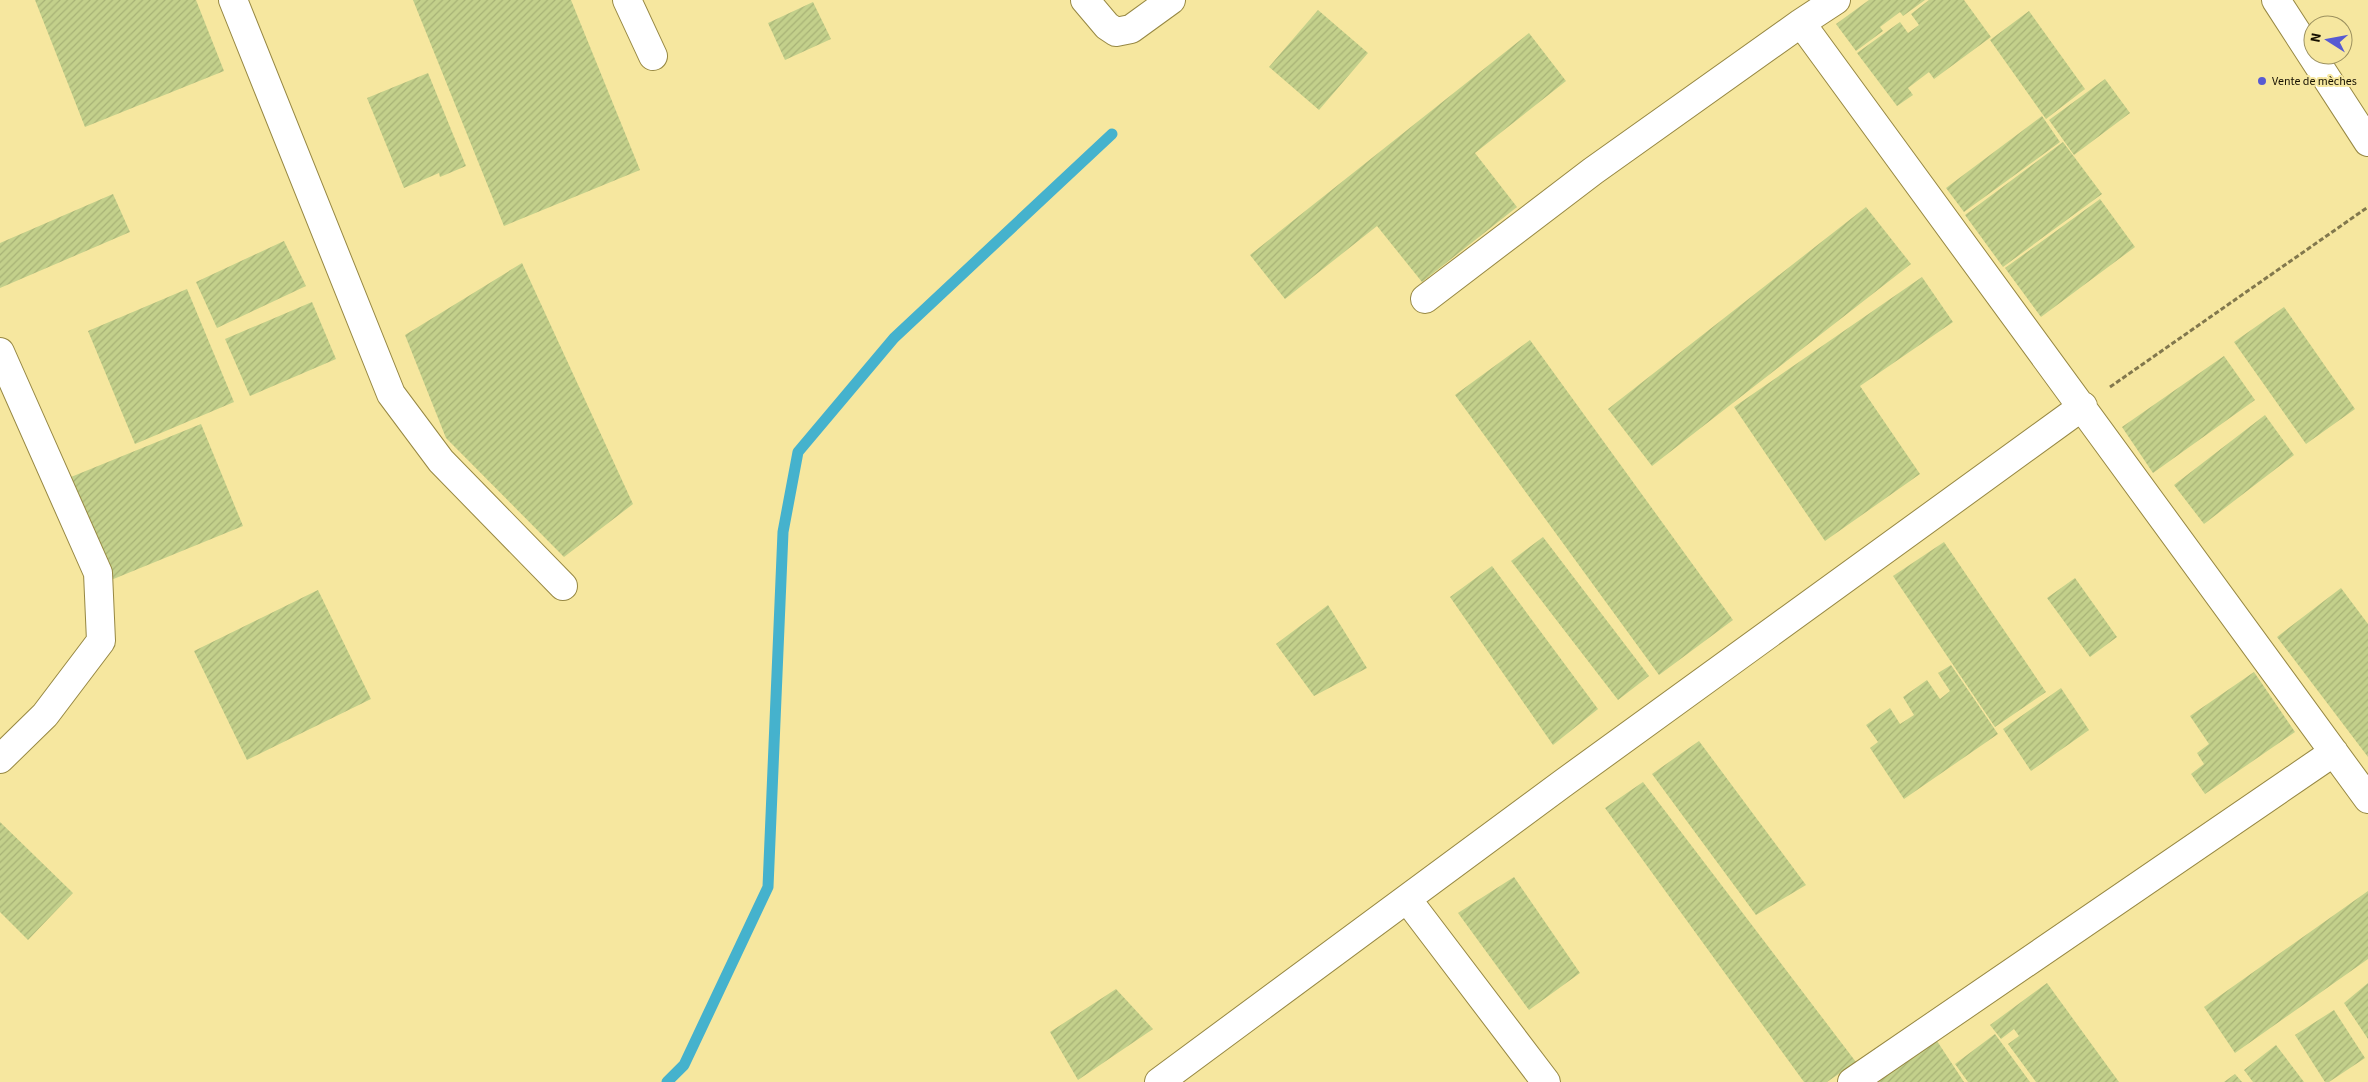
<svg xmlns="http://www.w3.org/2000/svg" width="2368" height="1082" font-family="'Source Sans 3',sans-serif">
	<defs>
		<pattern id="building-hatch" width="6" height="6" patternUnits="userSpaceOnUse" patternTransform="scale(1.25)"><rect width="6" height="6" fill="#c3d08b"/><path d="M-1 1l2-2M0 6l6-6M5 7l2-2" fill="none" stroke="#a7b276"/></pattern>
	</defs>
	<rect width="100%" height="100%" fill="#f6e79f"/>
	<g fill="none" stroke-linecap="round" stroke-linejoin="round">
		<!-- stream -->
		<path stroke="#45b2cd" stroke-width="11" d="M667,1082L684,1065L768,887L783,532L798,452L894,338L1112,134"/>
	</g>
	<!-- building -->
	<path fill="url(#building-hatch)" d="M35,0H196L224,71L85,127Z
		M413,0H571L640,170L504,226Z
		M1869,0H1925L1903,16L1900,12L1880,27L1883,31L1856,51L1836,24Z
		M1929,0H1964L1991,37L1934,79L1929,72L1908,88L1913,95L1897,106L1857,53L1900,22L1908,33L1919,25L1911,14Z
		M813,2L831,39L785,60L768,23Z
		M1318,10L1368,53L1319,110L1269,67Z
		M2029,11L2085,89L2046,119L1990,40Z
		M1529,33L1566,81L1475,153L1517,207L1422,282L1377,226L1285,299L1250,255Z
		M428,73L466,166L440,177L439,173L404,188L367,98Z
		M2105,79L2130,113L2074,155L2049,120Z
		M2042,116L2060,142L1964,212L1946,188Z
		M2063,142L2102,194L2003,267L1965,215Z
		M113,194L130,232L0,288V243Z
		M2100,199L2135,247L2041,317L2005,268Z
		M1866,207L1911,264L1652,466L1608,409Z
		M284,241L306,286L217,328L196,282Z
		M522,263L633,504L564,557L446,438L405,335Z
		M1922,277L1953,322L1860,386L1920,474L1825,541L1734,407Z
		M187,289L234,402L135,444L88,331Z
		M312,302L336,359L250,396L225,339Z
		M2284,307L2355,409L2306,444L2234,342Z
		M1530,340L1733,620L1659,675L1455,395Z
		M2224,356L2255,400L2153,473L2122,427Z
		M2265,415L2294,455L2204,524L2174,485Z
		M201,424L243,526L111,580L71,477Z
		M1543,537L1649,676L1618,700L1511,561Z
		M1944,542L2046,692L1995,727L1893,576Z
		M1492,566L1598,709L1553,745L1450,597Z
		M2075,578L2117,637L2090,657L2047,598Z
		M2341,588L2368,624V757L2277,637Z
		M318,590L371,699L247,760L194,651Z
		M1328,605L1367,668L1314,696L1276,644Z
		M1951,665L1998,734L1904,799L1870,748L1878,742L1866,725L1890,708L1900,724L1914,715L1903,697L1927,680L1940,699L1950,691L1938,673Z
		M2254,672L2295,732L2205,794L2191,774L2204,764L2197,753L2209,744L2190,716Z
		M2061,688L2089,730L2031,771L2003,729Z
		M1699,741L1806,885L1756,915L1652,774Z
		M1643,782L1856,1062L1827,1082H1804L1605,808Z
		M0,822L73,893L28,940L0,912Z
		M1514,877L1580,973L1529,1010L1458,913Z
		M2368,891V959L2235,1053L2204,1007Z
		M2047,983L2119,1082H2036L2008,1044L2019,1036L2014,1029L2001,1039L1990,1025Z
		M2368,983V1039L2344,1003Z
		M1116,989L1153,1029L1078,1080L1050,1032Z
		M2334,1010L2365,1058L2329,1082H2325L2295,1035Z
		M1995,1034L2030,1082H1968L1955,1064Z
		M1937,1041L1964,1082H1877Z
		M2276,1045L2304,1082H2253L2244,1070Z
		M2235,1074L2242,1082H2224Z"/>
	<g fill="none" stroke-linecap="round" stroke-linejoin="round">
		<defs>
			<path id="minor" d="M233,0L391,394L441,461L563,586
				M627,0L653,56
				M1085,0L1107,26L1116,32L1131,29L1171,0
				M1801,23L2368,799
				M1425,299L1593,171L1801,23L1836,0
				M0,352L98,573L101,641L45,715L0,759
				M1407,899L1546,1082
				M1159,1082L1562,784L2083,406
				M1852,1082L2334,752"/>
			<path id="major" d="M2276,0L2368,142"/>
		</defs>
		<!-- minor casing -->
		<use href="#minor" stroke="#978843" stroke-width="30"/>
		<!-- major casing -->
		<use href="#major" stroke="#978843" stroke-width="30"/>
		<!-- path -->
		<path stroke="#82784d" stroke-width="3" stroke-dasharray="5 2.5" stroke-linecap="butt" d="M2110,387L2368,207"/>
		<!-- minor -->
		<use href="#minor" stroke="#fff" stroke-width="28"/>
		<!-- major -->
		<use href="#major" stroke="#fff" stroke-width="28"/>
	</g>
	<!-- markers -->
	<circle fill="#585bd2" stroke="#f6e79f" stroke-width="2" cx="2262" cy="81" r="5"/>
	<g text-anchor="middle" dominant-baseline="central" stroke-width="4" stroke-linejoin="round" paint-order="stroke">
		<!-- poi labels -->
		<g font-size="12" fill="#161000" stroke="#f6e79f" text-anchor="start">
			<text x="2272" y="81">Vente de mèches</text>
		</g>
	</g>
	<!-- north arrow -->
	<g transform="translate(2328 40) rotate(281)"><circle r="24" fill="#f6e79f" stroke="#9c915f"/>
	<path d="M0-4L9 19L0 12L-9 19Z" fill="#585bd2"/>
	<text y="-8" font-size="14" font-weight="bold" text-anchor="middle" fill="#161000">N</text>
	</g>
</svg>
